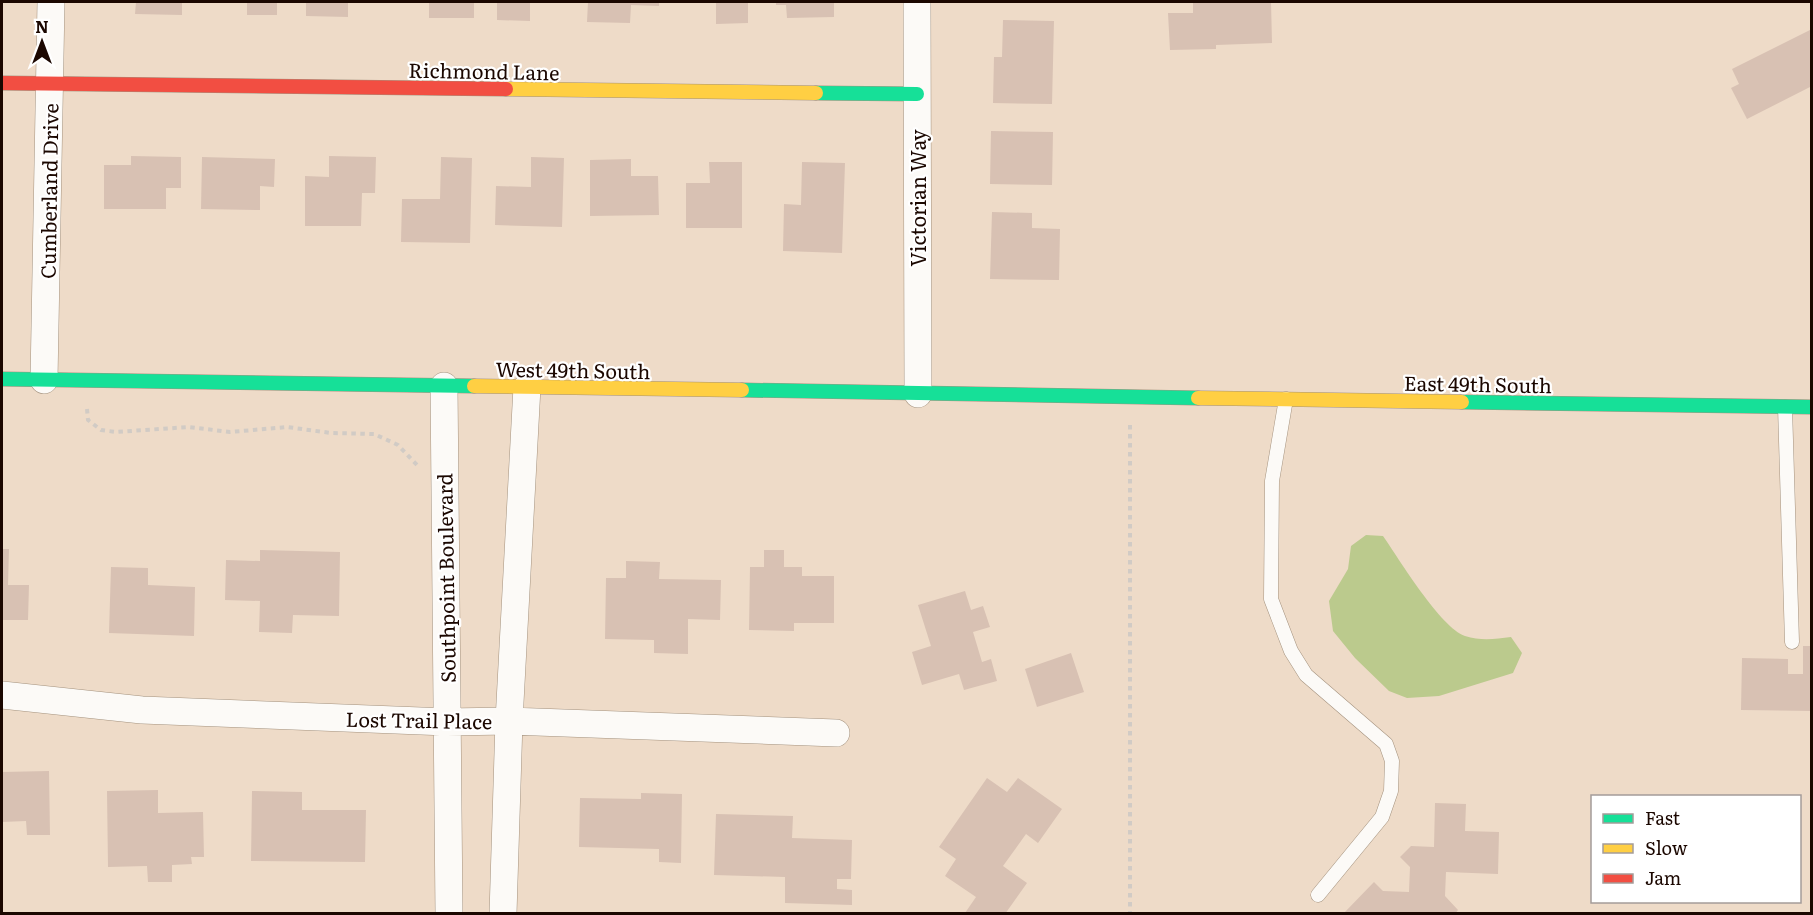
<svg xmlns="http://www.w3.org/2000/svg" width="1813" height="915" font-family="Literata,serif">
	<rect width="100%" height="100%" fill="#eedbc8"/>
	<!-- water -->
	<path fill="#bbca8d" d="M1366,535L1383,536C1399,559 1441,628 1465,636C1481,641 1495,639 1511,637L1522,653L1513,673L1439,696L1407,698L1389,691L1355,658L1333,631L1329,601L1348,569L1351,546Z"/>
	<!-- building -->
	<path fill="#d8c1b3" d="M136,2H182V15L135,14Z
		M247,2H277V15H247Z
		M306,2H348V17L306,16Z
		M429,2H474V18H429Z
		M497,2H530V21L497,20Z
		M588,2H659V6L631,5L630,23L587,22Z
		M716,2H748V23L716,24Z
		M776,2H834V17L787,18L786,5H776Z
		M1193,2H1271L1272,43L1216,45V49L1170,50L1168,13H1193Z
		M1003,20L1054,21L1052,104L993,103L994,57H1002Z
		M1812,29V86L1747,119L1731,88L1739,84L1732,69Z
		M991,131L1053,132L1052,185L990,184Z
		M131,156L181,157V188H166V209H104V165H131Z
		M329,156L376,157L375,193H362L361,226H305V176L329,177Z
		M202,157L275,159L274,187L260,186V210L201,209Z
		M441,157L472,158L470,243L401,242L402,199H440Z
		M531,157L564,158L562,227L495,225L496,186L531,187Z
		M631,159V176H658L659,215L590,216V160Z
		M709,162H742V228H686V183H710Z
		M802,162L845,163L842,253L783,251L784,204L801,205Z
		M992,212L1032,213V228L1060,229L1059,280L990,279Z
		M2,549H9L8,585H29L28,620H2Z
		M260,550L340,552L339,616L293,615L292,633L259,632L260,601L225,600L226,560L260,561Z
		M764,550H784V567H802V576H834V623H794V631L749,630L750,567H764Z
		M626,561L660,562L659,579L721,580L720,620L688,619V654L654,653V640L605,639L606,578H626Z
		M111,567L148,568V585L195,587L194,636L109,633Z
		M965,591L971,610L983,606L990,627L973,632L982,662L991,659L997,681L964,690L959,674L922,685L912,652L931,646L918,605Z
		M1803,646H1812V711L1741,710L1742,658L1788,659V674H1803Z
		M1071,653L1084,692L1037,707L1025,669Z
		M49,771L50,835H27L26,821L2,822V772Z
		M987,778L1007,792L1018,778L1062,809L1038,843L1026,834L1003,866L1027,883L1005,914H966L965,913L976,897L945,876L956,859L939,847Z
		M158,790V813L203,812L204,857H191L192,864L172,865V882H148L147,866L108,867L107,791Z
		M252,791L302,792V810H366L365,862L251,861Z
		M641,793L682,794L681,863L659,862V849L579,847L580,798L641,799Z
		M1435,803L1466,804L1465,831L1499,832L1498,874L1446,872L1445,896L1458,910L1455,914H1343L1374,882L1383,891L1409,892L1410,867L1400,857L1411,846L1434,847Z
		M716,814L793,816L792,838L852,840L851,879H837V889L852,890V905L785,903V877L714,875Z"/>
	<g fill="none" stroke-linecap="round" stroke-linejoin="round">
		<defs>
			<path id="lane" d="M1286,399L1272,481L1271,599L1291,651L1306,675L1386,744L1392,761L1391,791L1382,817L1318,895
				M1785,407L1792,642"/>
			<path id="street" d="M917,2L918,394
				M44,380L51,2
				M444,386L449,914
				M2,695L142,710L447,722L509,721L836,733
				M503,914L509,721L527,387"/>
			<path id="fast" d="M816,93L917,94
				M2,379L474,386
				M742,390L1198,398
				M1462,402L1812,407"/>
			<path id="slow" d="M506,89L816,93
				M474,386L742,390
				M1198,398L1462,402"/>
			<path id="jam" d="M2,83L506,89"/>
		</defs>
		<!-- lane casing -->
		<use href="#lane" stroke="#a4927e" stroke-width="15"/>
		<!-- street casing -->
		<use href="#street" stroke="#a4927e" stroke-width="28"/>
		<!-- fast casing -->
		<use href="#fast" stroke="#a4927e" stroke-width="15"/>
		<!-- slow casing -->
		<use href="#slow" stroke="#a4927e" stroke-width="15"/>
		<!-- jam casing -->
		<use href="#jam" stroke="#a4927e" stroke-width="15"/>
		<!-- path -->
		<path stroke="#d1cbc5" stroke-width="4" stroke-dasharray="4.5 4.5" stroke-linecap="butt" d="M87,409L88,420L101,430L116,432L189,427L230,432L287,427L331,433L374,434L398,445L417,465
			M1130,425V914"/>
		<!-- lane -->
		<use href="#lane" stroke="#fcfaf7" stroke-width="14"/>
		<!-- street -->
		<use href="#street" stroke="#fcfaf7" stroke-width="27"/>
		<!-- fast -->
		<use href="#fast" stroke="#16e098" stroke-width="14"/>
		<!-- slow -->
		<use href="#slow" stroke="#ffcf43" stroke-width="14"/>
		<!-- jam -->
		<use href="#jam" stroke="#f24e42" stroke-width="14"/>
	</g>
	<g text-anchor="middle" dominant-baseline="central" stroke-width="4.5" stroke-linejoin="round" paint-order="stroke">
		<!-- street labels -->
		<g font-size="20" fill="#1b0700" stroke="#fff">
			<text transform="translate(484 70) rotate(1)">Richmond Lane</text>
			<text transform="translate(48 191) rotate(-89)">Cumberland Drive</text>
			<text transform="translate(917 198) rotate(-90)">Victorian Way</text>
			<text transform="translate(573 369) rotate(1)">West 49th South</text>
			<text transform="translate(1478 383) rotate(1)">East 49th South</text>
			<text transform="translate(445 578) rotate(-91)">Southpoint Boulevard</text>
			<text transform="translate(419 719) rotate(1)">Lost Trail Place</text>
		</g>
	</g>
	<!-- border -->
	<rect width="1813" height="915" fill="none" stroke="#1b0700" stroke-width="6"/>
	<!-- legend -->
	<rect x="1591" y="795" width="210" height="108" fill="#ffffff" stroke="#a49c99" stroke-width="1.5"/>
	<rect x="1603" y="814" width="30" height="9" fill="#16e098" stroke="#a49c99" stroke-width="1.5"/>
	<text x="1645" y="825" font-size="18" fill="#1b0700">Fast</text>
	<rect x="1603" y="844" width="30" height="9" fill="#ffcf43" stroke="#a49c99" stroke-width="1.5"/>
	<text x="1645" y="855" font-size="18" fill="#1b0700">Slow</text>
	<rect x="1603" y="874" width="30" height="9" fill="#f24e42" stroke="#a49c99" stroke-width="1.5"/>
	<text x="1645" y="885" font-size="18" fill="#1b0700">Jam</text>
	<!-- north arrow -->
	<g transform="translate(42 42)" stroke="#ffffff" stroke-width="4.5" paint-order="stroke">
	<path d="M0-4.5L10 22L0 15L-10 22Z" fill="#1b0700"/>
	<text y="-9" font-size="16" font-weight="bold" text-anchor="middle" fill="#1b0700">N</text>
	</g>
</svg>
